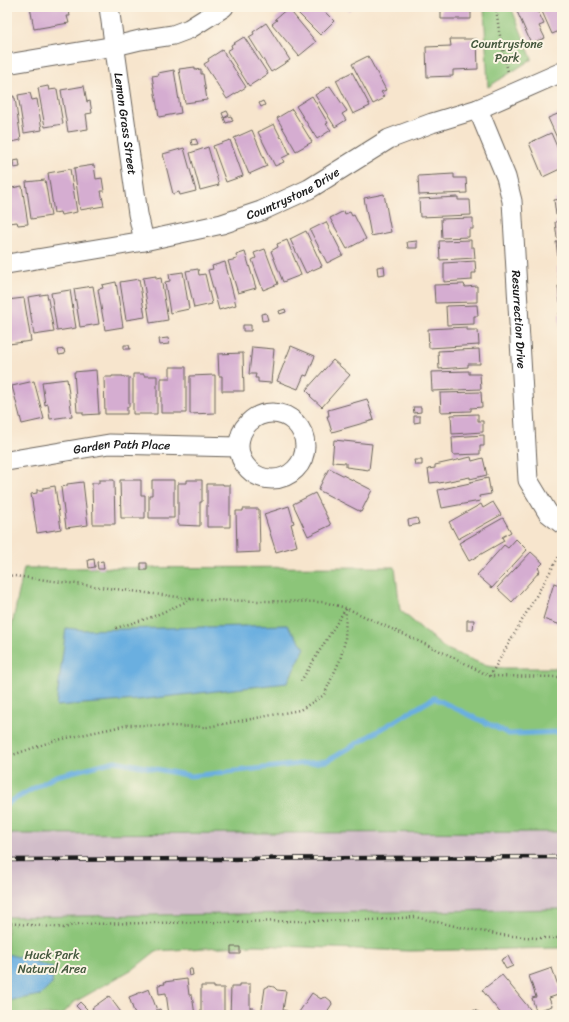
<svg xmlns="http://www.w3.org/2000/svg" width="569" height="1022" font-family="Sriracha,sans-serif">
	<rect width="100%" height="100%" fill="#fcf5e5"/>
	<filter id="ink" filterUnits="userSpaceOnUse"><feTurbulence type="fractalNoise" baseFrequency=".025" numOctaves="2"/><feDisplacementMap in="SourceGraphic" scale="8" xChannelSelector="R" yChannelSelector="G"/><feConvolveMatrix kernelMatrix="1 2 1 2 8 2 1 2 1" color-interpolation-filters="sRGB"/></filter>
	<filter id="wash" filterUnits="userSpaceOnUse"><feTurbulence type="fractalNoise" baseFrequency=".012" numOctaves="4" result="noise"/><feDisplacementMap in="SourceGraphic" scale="16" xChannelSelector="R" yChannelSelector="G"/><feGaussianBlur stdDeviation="0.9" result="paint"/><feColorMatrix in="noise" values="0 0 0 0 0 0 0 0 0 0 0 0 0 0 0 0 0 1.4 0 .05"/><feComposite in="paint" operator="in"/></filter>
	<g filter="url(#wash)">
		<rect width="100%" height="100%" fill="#f7e5cd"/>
		<!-- industrial -->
		<path fill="#d1bdc9" d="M562,832V909L381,912L7,917V834Z"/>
		<!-- green -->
		<path fill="#8cc579" stroke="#54704a" d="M484,7H511L532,59L488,87Z
			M395,567L400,610L444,648L487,666L503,668H562V832L7,834V636L12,625L24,568Z
			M562,909V948L409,951L255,945L156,951L136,967L73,1003L62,1015H7V917L381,912Z"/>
		<!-- water -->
		<path fill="#6bafe0" stroke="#44667e" d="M287,625L305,648L287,683L138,700L56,706L66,628L83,630Z
			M7,954L30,960L53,968L52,984L41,995L7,1001Z"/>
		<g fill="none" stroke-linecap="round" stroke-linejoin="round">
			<!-- stream -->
			<path stroke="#6bafe0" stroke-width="5" d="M7,805L8,803L56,776L115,761L191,776L327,761L434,698L509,734L562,732"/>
		</g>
		<g id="blocks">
			<!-- building -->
			<path fill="#d5add1" d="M30,7H68L70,16H67L69,23L34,29Z
				M292,7H320L334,21L320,35Z
				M343,7H352L350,11Z
				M441,7H471V19H441Z
				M515,7H536L544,24L539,26L545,38L531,43Z
				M540,7H562V30L552,34Z
				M288,8L316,42L299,56L272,24L277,20L275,19Z
				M266,23L290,60L271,72L249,37L254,34L253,32Z
				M244,37L268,74L249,86L227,51L232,48L231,45Z
				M450,39H477L478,69L453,70V76L427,77L426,47L451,46Z
				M222,50L246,87L227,99L204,64L209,61L208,59Z
				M368,56L386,90L381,92L384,96L382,97L383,99L373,104L352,64Z
				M195,67V70L201,69V74H203L207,100L185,103L179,69Z
				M174,70L181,113L159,117L152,76L159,75L158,73Z
				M352,72L370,106L353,114L336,80Z
				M48,86L49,90L57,89L63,124L45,127L38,88Z
				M84,86L87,102L90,101L92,113L86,114L88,129L68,132L61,90Z
				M330,86L347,111L342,114L346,120L335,127L315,95Z
				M30,93L32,100L37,99L42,130L24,133L18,95Z
				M14,96V98H15L21,140L7,143V97Z
				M312,96L328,123L326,124L331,130L317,139L296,106Z
				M263,101L265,105L261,107L259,103Z
				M292,109L312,142L296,151L277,118Z
				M227,111L229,115L224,118L222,113Z
				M560,113L562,117V149L548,118Z
				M231,116L233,121L226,123L224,118Z
				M274,124L281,138L282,137L290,154L282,158L284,162L275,166L258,132Z
				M252,130L267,166L249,174L234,138Z
				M551,133L562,158V168L543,177L529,143Z
				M196,139L198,144L192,145L191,140Z
				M230,140L243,176L226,182L213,146Z
				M208,147L219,185L200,190L190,153Z
				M184,148L196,191L180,195L179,192L173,194L163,154Z
				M19,160L20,167L14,168L13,161Z
				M94,165L96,179L102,178L104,191H101L104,206L80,210L74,168Z
				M70,169L77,212L61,215L60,212L54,213L48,173Z
				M454,174V178H466L467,193L419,195L418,176Z
				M45,180L51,216L31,219L26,182Z
				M22,186L28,224L18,225L17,222L9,223L7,208V189Z
				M384,194L391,232L371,236L364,198Z
				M458,197V200H470L471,215L420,217L419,199Z
				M562,199V214L556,215L554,200Z
				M344,211L345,214L350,212L352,216L354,215L366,239L347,249L330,218Z
				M473,218V229H469V237L442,238L441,219Z
				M562,221V237L557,238L555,222Z
				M326,222L343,255L327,263L310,230Z
				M306,231L322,266L306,273L290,239Z
				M287,240L301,275L283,282L271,251L278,247L277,244Z
				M471,240V247H474L475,258L440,260L439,241Z
				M417,241V248H408L407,242Z
				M562,241V257H558L556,242Z
				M265,249L278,284L263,290L252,260L256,258L254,253Z
				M245,252L256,288L238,293L228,261L237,259L236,255Z
				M475,261L476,273H472V280L444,282V263Z
				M225,262L236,305L219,310L208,270L213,269L212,266Z
				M384,266L385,274L378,275L377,267Z
				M557,267H562V282H559Z
				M198,269L199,275L205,274L212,304L194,308L186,271Z
				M183,272L189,309L170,313L165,282L170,281L169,274Z
				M156,276V279L161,278L168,320L150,323L143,278Z
				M139,279L145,317L126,320L120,282Z
				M116,282L123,327L105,330L98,289L103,288L102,285Z
				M464,284L465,287L477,286V302L435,303L434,285Z
				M93,286L99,324L80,327L74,289Z
				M558,286H562V301L560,302Z
				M70,290L76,328L57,331L51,293Z
				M47,294L54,332L34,335L28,297Z
				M24,298L31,341L9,344L7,331V300Z
				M477,305L478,316H474V324L447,325L446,306Z
				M285,309L286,312L280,314L279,311Z
				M266,313L268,320L262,321L261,314Z
				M559,313H562V327H560Z
				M243,325H251V331H243Z
				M467,327V330H478L479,345L429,348L428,329Z
				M168,338L169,344L160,345L159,339Z
				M124,345H129L130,349H124Z
				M291,346L315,356L307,376L304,375L298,389L277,381Z
				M252,347L274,349L271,383L258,382V378H255L256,374H249Z
				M64,349L65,354L59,355L58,350Z
				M479,349L480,364H468V367L439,369L438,351Z
				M243,353L244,391H222V376H219L218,354Z
				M333,360L350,375L322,407L310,396L311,395L306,390Z
				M170,367H186V413H161V378H170Z
				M96,370L99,414L83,415V412H77L74,372Z
				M469,371V374H480L481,389L432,391L431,372Z
				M133,374H144V376H157V414H133Z
				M215,375V413L190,414V376Z
				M112,376H123V377H129V407H127V414H105L104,377H112Z
				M67,379L72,416L50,419L48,404L45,405L42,382Z
				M34,381L44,419L22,424L12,386Z
				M481,392L482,407L471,408V411L441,412L440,393Z
				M367,399L374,420L332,432L327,416H329L328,410Z
				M413,407H421V412L414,413Z
				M478,414V421H483V432L452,434L451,415Z
				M414,416H420V422L414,423Z
				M484,435V446H480V454L453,455L452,437Z
				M334,440L372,444L369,470L346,467V463L332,462Z
				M471,457L472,461L483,458L487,475L470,479V477L439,483L438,482L430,483L428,469L435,468V465Z
				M414,460H422V465H415Z
				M329,468L372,490L361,512L318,490Z
				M488,478L491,494L479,496L480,501L442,508L438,490L470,483V482Z
				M99,480H114L115,524H93L92,483H99Z
				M120,480H141V495H145V518H121Z
				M152,480H174V518H149V495H152Z
				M187,480H202V502H200V526L178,525V483H187Z
				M83,482L88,525L66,528L61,487L67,486V484Z
				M207,484H223V485H230V527H207Z
				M55,486L61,529L37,533L31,494L37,493V490H43V488Z
				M315,493L331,525L308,536L293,504Z
				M493,502L501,515L458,539L449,522L481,504L483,508Z
				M289,506L294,523L291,524L297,546L276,552L264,514Z
				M243,509H259L260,552L237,553L236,511H243Z
				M417,518L419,524L409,526L408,520Z
				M503,518L511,532L502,537L504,541L469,561L459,543Z
				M516,539L527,550L492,588L477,575L504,545L508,548Z
				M531,552L543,563L538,568L540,571L512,602L497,588Z
				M94,559L95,567L89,568L88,560Z
				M103,561L104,569H98L97,562Z
				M141,563H147V570H141Z
				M562,575V620L561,625L543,619L554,583L559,585Z
				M467,620H474L473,630H467Z
				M231,947H240V954H231Z
				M508,956L513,966L506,969L501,960Z
				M552,968L561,994L549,998L552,1006L536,1011L532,998L536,997L529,976Z
				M188,969H192L193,975L189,976Z
				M502,975L534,1014L533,1015H502L482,990Z
				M187,979L189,995H192L195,1015H169L166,993L159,994L158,985L165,984L164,982Z
				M239,984H250V1008H254V1015H230L231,987H239Z
				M201,986H214V988H224V1015H201Z
				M269,986L274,987L277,990L286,991L283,1010L287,1011L286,1015H261L265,988Z
				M149,989L157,1010L160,1009L162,1015H135L129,997Z
				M312,993L321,999L322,998L326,997L331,1001L332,1004L325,1015H297Z
				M109,996L123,1015H97L92,1008Z
				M80,1002L87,1009L83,1013L76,1006Z
				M474,1010L485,1015H471Z"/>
		</g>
	</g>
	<g filter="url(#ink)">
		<use href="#blocks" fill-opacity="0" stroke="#69625a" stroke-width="1"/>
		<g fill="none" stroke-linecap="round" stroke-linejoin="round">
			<defs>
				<g id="minor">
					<path id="s1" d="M109,7L138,214L144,241"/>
					<path d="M7,64L115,46L140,40L173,35L189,29L224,7"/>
					<path id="s2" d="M478,109L506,177L512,201L528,480L548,513L562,524"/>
					<path id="s3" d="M7,264L144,241L222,224L261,211L309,189L389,139L432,123L478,109L562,72"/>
					<circle cx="272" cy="446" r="33"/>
					<path id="s4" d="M7,461L109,444L238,447"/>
				</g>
			</defs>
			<!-- minor casing -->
			<use href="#minor" stroke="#69625a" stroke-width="21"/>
			<!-- path -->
			<path stroke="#69625a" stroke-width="2.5" stroke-dasharray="1 3" stroke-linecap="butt" d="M496,7L499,31L508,72
				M7,575L201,600L324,602L346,608L453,657L489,676L562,677
				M116,628L152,617L192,599
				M490,676L562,551
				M301,681L346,608
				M7,757L53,741L128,725L207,727L300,710L324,695L340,660L345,641L346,608
				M7,923L65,928L76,924L373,920L415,917L464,928L501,935L537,938H562"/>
			<!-- minor -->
			<use href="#minor" stroke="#fff" stroke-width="19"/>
			<defs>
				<path id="rail" d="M7,860L562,857"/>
			</defs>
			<!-- rail casing -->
			<use href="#rail" stroke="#1c1c1c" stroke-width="4.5"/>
			<!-- rail -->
			<use href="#rail" stroke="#fcf5e5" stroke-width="3" stroke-dasharray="9" stroke-linecap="butt"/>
		</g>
	</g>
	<g text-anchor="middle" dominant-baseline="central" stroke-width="4" stroke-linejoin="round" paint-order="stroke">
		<!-- park labels -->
		<g font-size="12" fill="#43573d" stroke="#fcf5e5">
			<text x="507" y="44">Countrystone<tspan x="507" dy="14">Park</tspan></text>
			<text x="52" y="955">Huck Park<tspan x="52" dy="14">Natural Area</tspan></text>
		</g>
		<!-- street labels -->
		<g font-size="12" fill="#1c1c1c" stroke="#fcf5e5">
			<text stroke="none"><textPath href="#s1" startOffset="118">Lemon Grass Street</textPath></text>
			<text stroke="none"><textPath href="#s3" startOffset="296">Countrystone Drive</textPath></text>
			<text stroke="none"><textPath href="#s2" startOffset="217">Resurrection Drive</textPath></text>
			<text stroke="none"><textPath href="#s4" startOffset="116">Garden Path Place</textPath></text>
		</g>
	</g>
	<!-- margin -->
	<rect width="569" height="1022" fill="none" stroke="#fcf5e5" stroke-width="24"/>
</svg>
